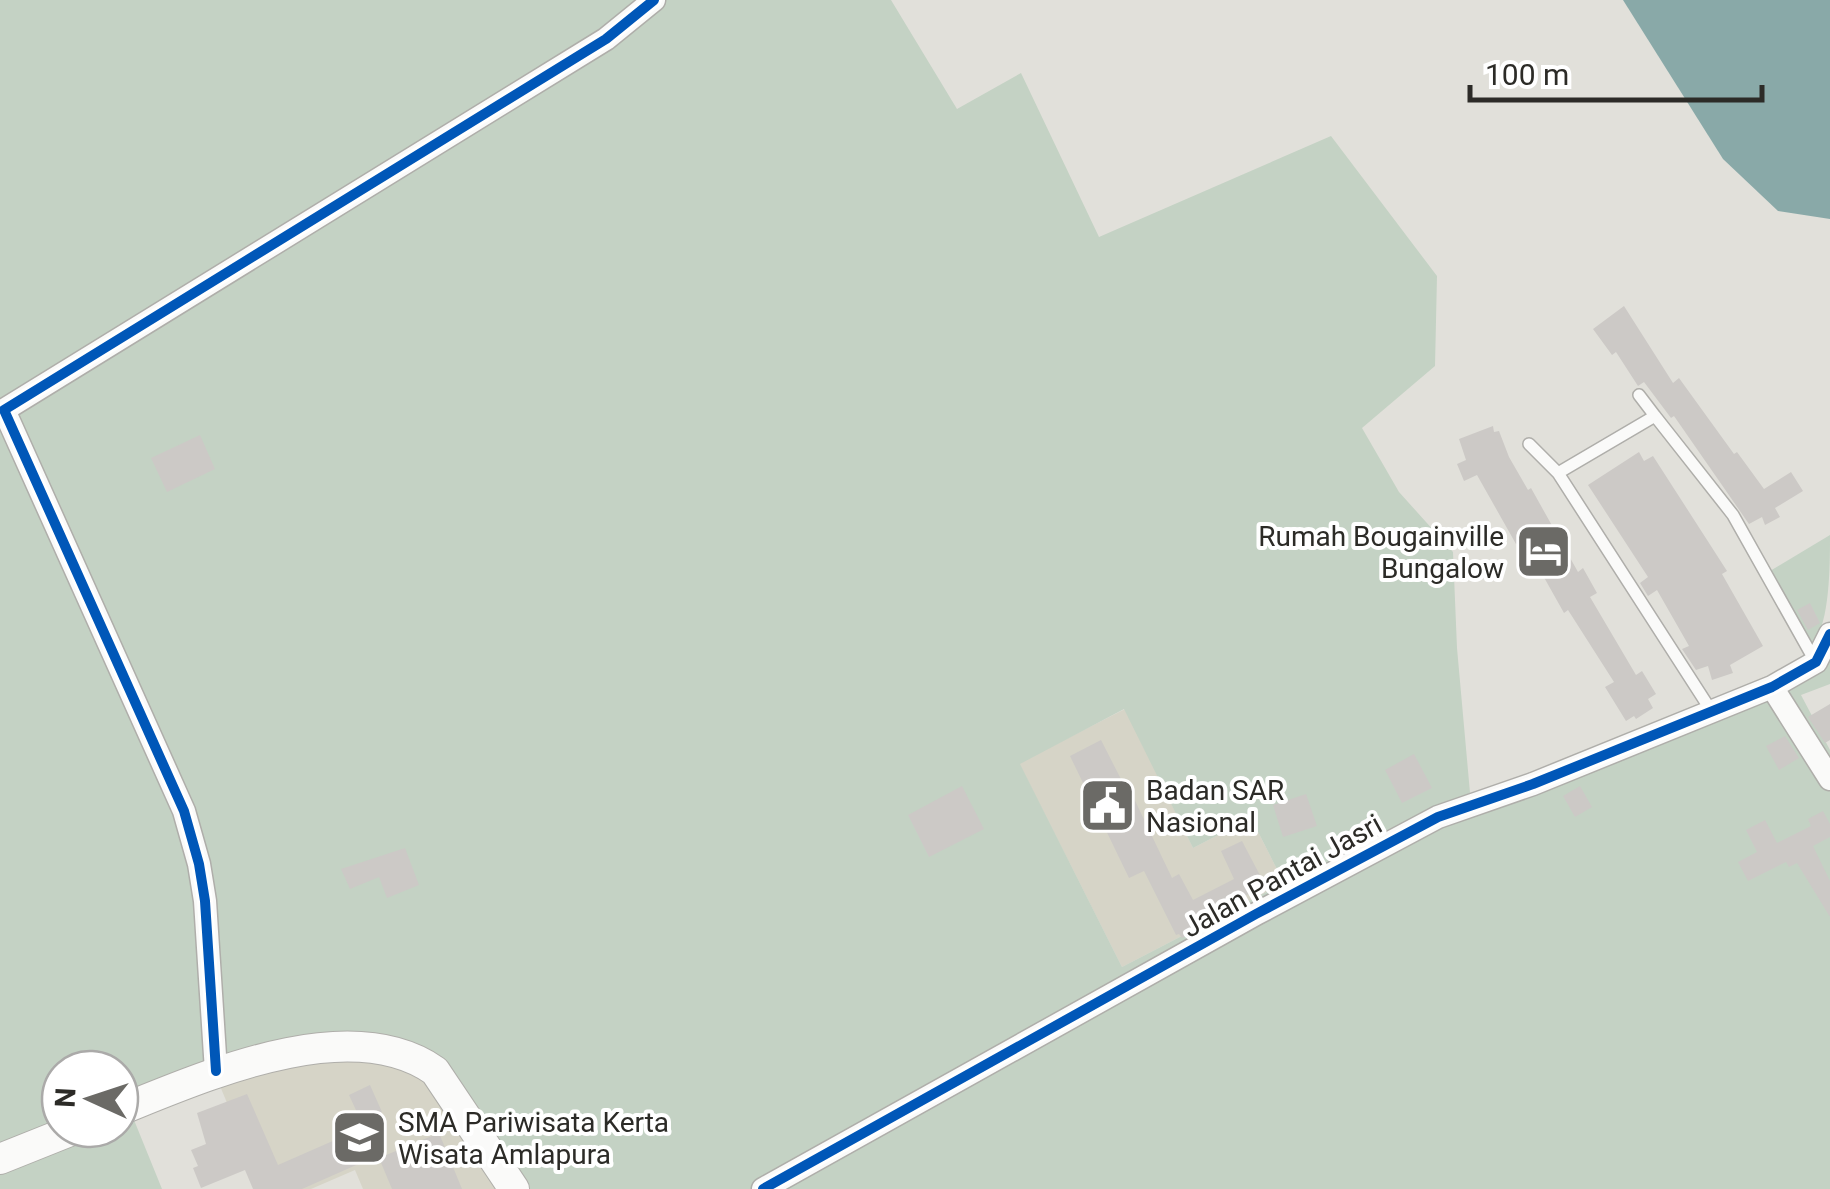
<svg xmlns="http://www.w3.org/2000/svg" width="1830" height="1189" font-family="Roboto,sans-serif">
	<rect width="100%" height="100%" fill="#e1e0da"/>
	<!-- built -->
	<path fill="#d6d4c7" d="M1125,709L1193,848L1251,818L1284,883L1122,967L1019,763Z
		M410,1056L507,1189H363L355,1170L311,1189H263L220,1086L302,1062Z"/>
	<!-- green -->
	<path fill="#c4d2c4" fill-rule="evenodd" d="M0,0H891L957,109L1021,73L1099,237L1331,136L1437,276L1435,366L1362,428L1399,492L1453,552L1457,648L1471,804L1821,656L1830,659V684L1801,695L1830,750V1189H507L410,1056L302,1062L220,1086L134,1120L162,1189H0ZM1124,709L1193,848L1251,818L1284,883L1122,967L1020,764ZM60,1069H120V1129H60Z
		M1830,535C1830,566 1830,622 1813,644L1770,571Z"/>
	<!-- water -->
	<path fill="#89a9a8" d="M1623,0H1830V219L1778,211L1723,159Z"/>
	<!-- building -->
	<path fill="#ccc9c6" d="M1624,306L1673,383L1679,378L1734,454L1737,452L1764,489L1791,472L1803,491L1775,508L1780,517L1765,525L1762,517L1749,524L1674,416L1671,418L1644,382L1638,386L1616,352L1612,355L1593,329Z
		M1493,426L1494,432L1499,431L1509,457L1528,490L1531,488L1578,572L1583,568L1597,593L1590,597L1636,675L1642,671L1656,694L1648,699L1653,708L1636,719L1634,716L1626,721L1605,687L1614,682L1568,610L1564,613L1523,540L1516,544L1477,475L1464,481L1457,464L1466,460L1459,439Z
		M200,435L215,469L167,492L151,458Z
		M1639,452L1644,461L1653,456L1709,543L1727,571L1722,574L1763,646L1730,665L1733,673L1712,680L1708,666L1696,670L1682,649L1689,646L1657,590L1648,596L1640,583L1648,577L1588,485Z
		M1810,603L1820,623L1808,630L1797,610Z
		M1830,704V740L1825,743L1808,717Z
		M1785,736L1799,758L1779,770L1766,746Z
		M1101,740L1125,787L1128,786L1172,878L1179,874L1193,900L1234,879L1221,851L1242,841L1263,881L1246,889L1249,894L1189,923L1193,932L1182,938L1179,934L1176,935L1144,871L1129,878L1070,756Z
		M1414,754L1432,788L1402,803L1385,770Z
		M962,786L984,829L929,857L908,815Z
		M1580,786L1592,807L1575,817L1563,796Z
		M1306,794L1317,826L1283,837L1273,805Z
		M1823,811L1830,824V837L1813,846L1830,881V917L1797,863L1789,867L1786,862L1748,881L1738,862L1757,852L1746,830L1765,820L1777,843L1811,826L1808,819Z
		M405,848L419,885L387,898L379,877L350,889L341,869Z
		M370,1085L382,1112L361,1121L349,1095Z
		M247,1094L278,1165L351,1133L363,1162L302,1189H253L245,1170L201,1188L193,1168L198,1166L191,1150L206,1144L197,1113Z
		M439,1133L462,1189H392L379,1158Z"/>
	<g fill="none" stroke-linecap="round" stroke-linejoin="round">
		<defs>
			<path id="lane" d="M1639,395L1655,416
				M1529,444L1558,473
				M1712,712L1558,473L1655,416L1733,515L1815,661"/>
			<path id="street" d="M1772,687L1830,779
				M216,1071L205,901L199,864L184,811L4,410L606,39L654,0
				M763,1189L1256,914L1438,817L1533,784L1772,687L1816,662L1830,634"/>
			<path id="secondary" d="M120,1110C205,1076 350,1011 435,1071L514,1189
				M0,1159L75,1129"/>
		</defs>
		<!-- lane casing -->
		<use href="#lane" stroke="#afaeaa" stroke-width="14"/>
		<!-- street casing -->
		<use href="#street" stroke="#afaeaa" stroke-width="25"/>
		<!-- secondary casing -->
		<use href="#secondary" stroke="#afaeaa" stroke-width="32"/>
		<!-- lane -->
		<use href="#lane" stroke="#fafaf9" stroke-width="11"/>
		<!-- street -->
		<use href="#street" stroke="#fafaf9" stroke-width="22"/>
		<!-- secondary -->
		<use href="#secondary" stroke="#fafaf9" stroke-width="30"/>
		<defs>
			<path id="cycleway" d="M216,1071L205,901L199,864L184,811L4,410L606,39L654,0
				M763,1189L1256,914L1438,817L1533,784L1772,687L1816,662L1830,634"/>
		</defs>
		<!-- cycleway casing -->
		<use href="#cycleway" stroke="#fff" stroke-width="16"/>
		<!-- cycleway -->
		<use href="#cycleway" stroke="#0057b8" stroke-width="10"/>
	</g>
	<!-- icons -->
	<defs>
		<symbol id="hotel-square" viewBox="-11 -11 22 22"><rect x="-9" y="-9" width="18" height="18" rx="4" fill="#6b6a66" stroke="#fff"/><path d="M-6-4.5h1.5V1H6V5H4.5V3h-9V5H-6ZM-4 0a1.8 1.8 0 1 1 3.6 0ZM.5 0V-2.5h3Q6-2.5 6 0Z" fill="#fff"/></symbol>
		<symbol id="civic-square" viewBox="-11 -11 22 22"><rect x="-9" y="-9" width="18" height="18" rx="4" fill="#6b6a66" stroke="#fff"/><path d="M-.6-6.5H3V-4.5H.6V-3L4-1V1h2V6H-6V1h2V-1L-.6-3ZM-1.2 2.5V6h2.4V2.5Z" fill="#fff"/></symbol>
		<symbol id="school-square" viewBox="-11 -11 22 22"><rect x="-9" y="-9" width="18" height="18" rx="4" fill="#6b6a66" stroke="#fff"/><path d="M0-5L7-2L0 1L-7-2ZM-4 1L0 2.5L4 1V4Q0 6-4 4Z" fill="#fff"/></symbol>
	</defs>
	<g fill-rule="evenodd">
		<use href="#hotel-square" x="1512" y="520" width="63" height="63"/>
		<use href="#civic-square" x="1076" y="774" width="63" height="63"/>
		<use href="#school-square" x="328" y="1106" width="63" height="63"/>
	</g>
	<g text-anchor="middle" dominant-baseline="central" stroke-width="8" stroke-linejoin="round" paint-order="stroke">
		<!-- poi labels -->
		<g font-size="28" fill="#2c2b27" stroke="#fff" text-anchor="start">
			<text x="1504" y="536" text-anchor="end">Rumah Bougainville<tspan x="1504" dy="32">Bungalow</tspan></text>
			<text x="1146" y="790">Badan SAR<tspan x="1146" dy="32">Nasional</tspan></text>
			<text x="398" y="1122">SMA Pariwisata Kerta<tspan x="398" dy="32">Wisata Amlapura</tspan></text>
		</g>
		<!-- street labels -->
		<g font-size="28" fill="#2c2b27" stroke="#fff">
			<text transform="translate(1282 876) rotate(-29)">Jalan Pantai Jasri</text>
		</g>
	</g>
	<!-- north arrow -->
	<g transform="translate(90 1099) rotate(273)"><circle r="48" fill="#ffffff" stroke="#abaaa9" stroke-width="2.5"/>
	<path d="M0-8L18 38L0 25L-18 38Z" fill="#6b6a66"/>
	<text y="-15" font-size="28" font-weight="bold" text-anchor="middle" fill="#2c2b27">N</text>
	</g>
	<!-- scale -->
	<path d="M1470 85v15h292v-15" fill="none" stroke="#2c2b27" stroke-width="5"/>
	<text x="1485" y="85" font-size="30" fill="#2c2b27" stroke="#ffffff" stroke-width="8" paint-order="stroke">100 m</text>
</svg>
